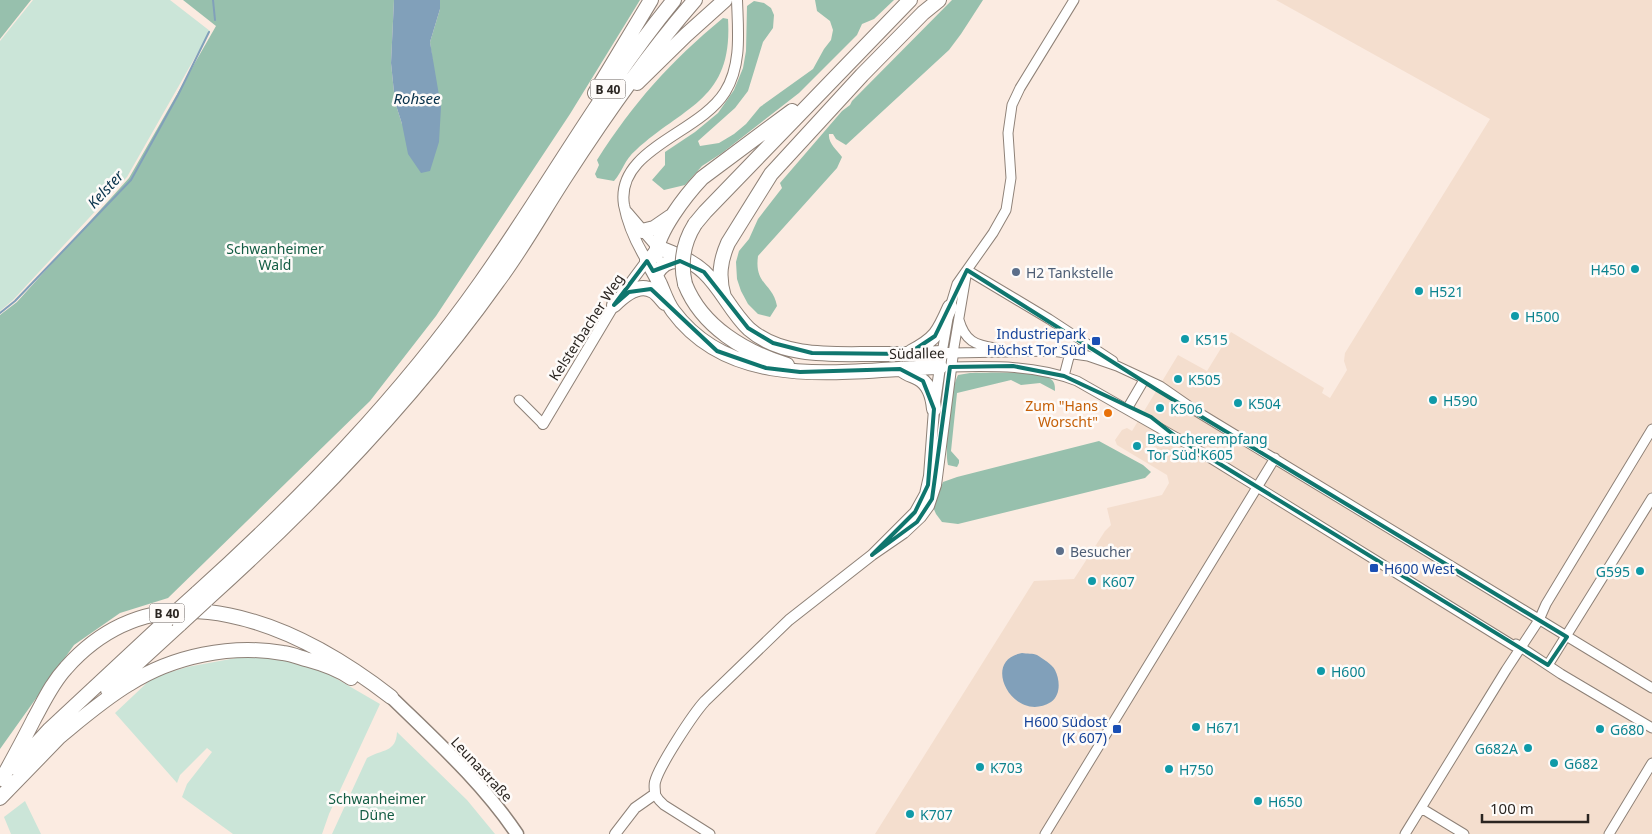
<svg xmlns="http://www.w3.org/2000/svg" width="1652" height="834" font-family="'Noto Sans',sans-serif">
	<rect width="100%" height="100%" fill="#fbebe1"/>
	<!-- built -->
	<path fill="#f4dece" d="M1276,0H1652V834H875L1034,581L1074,579L1105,531L1111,525L1107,508L1162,495L1169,483L1167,475L1117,445L1115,440L1122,430L1127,428L1132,431L1178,355L1207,371L1231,332L1324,388L1322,393L1330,398L1347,370L1344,361L1345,353L1490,119Z"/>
	<!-- green -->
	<path fill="#cbe5d8" d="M33,0H170L210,31L127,177L13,300L0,311V41Z
		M278,657L318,668L380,704L329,814L322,834H233L182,797L187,784L212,752L207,748L180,775L177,783L115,713L152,678L187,667L236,658Z
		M397,732L467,800L495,834H332L367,758C382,749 396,753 397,732Z
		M25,801L41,834H11L4,817Z"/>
	<!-- forest -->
	<path fill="#97c0ad" d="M0,0H31L0,39Z
		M183,0H394L391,63L395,102L402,124L433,65L430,42L440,9V0H640L570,114L436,316L370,401L168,598L120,613L74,645L0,749V315L17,302L129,178L216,26Z
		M815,0H894L874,19L862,24L857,35L799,93L722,153L702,166L685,185L664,190L652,180L665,165V152L695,132L718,113L734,90L743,68L746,51L747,6L754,1L764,3L771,8L774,15L773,28L763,42L748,91L735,108L698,141L700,146L719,143L734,134L746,124L760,107L813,69L824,49L831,40L833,30L830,21L817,11Z
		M952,0H983L961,34L949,50L846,145L836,139L833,134H829C828,143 837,150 842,157L837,168L758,256C754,285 773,283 777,306L770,317L758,314L748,304L741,291L737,279L736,262L739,251L749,239L758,219L782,188L780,183L842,111L850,105L852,101Z
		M723,18L728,19C733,100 685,105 636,150C624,160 623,171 614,181L597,178L595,174L599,165L597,160C634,102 670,62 723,18Z
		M970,373C986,373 1042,370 1052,380C1055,383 1055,387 1055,391L1040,383L1021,385L1011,380L957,393L951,451L959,460V463L957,467L948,465C944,449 950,390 958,375Z
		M1099,441L1143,465L1151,472L1145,478L958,524L942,522L936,514L933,507L943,482L957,477Z"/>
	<!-- water -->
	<path fill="#81a0ba" d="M394,0H440V9L430,42L441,107L439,142L430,171L421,173L408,154L402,124L395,102L391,63Z
		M1022,653C1027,654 1033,653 1037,655C1043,659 1052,664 1055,670C1060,680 1061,695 1051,702C1014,725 979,660 1022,653Z"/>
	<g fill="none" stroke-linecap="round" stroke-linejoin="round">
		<!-- stream -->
		<path stroke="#81a0ba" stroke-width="2" d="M213,0L215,20
			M0,313L15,301L131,180L178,95L209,32"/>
		<defs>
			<path id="minor" d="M967,270L953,353L1052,351L1088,356L1117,366L1160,386L1196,411L1652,688
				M967,270L1049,319L1113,361
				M959,320C965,341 975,345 995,348
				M942,353L950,307L957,284L993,233L1006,210L1011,178L1008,133L1012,105L1020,88L1074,0
				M950,367C994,366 1036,365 1077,381L1191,446L1514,646L1521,648
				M1064,376L1070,353
				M519,400L543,424
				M1127,409L1144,380
				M1516,644L1561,674L1652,728
				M1548,665L1652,498
				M655,794L659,800L664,805L710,834
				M1421,808L1464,834
				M1045,834L1275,458
				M1405,834L1506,670L1539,620L1546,604L1652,429
				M1609,834L1652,763"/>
			<path id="tertiary" d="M647,261C636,243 628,226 624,205C615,149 699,134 725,92C742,65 738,31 737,0
				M543,424L614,305L657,247L627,212
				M615,834L635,808L655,794C655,789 654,786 655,782C659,766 693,714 705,701L789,620L872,555L904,533L921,517L929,506L936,485L953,353H942L934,409L929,476L925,494L915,512L872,555"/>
			<path id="secondary" d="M391,697C435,740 482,782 517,834"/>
			<path id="trunk" d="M637,83L686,35L725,0
				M595,93L651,0
				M695,224L705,212L910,0
				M642,231L654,228L670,217
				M657,247C673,253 691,260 704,272C722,289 731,312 749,329C782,358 833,354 874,354C897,354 920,354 942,353
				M656,255C657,232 686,195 702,178L792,111
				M647,261C652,268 656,276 660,284C664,293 667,303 673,311C735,395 850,369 940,367
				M657,273C663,262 673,259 685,262
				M685,284C702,327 745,352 787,365
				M724,297C718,277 720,261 728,243L771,174L862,75L923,13L939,0
				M614,305C624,295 639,282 653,291C658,294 661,299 665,303
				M911,352C936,339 939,332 950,307
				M901,369C907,374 912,375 918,378C930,384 933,398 934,409
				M197,593C302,498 400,397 481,282C547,189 602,88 674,0
				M206,600C314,503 414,399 498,281C522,249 542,213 564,179C604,117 646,56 695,0
				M108,690L180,624
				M59,737C81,719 104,699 129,684C173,656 231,644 283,653C292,654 301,658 309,660C324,664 338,669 351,678
				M15,767L50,729L167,620
				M2,779C13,759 24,739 34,719C44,701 52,683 66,668C161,561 298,625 391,697
				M0,798L65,731"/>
		</defs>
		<!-- minor casing -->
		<use href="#minor" stroke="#8e8177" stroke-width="11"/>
		<!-- tertiary casing -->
		<use href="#tertiary" stroke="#8e8177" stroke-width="12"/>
		<!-- secondary casing -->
		<use href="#secondary" stroke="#8e8177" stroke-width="15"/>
		<!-- trunk casing -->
		<use href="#trunk" stroke="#8e8177" stroke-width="16"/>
		<!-- minor -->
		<use href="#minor" stroke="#fff" stroke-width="9"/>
		<!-- tertiary -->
		<use href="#tertiary" stroke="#fff" stroke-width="10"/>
		<!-- secondary -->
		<use href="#secondary" stroke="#fff" stroke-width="12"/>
		<!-- trunk -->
		<use href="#trunk" stroke="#fff" stroke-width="14"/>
		<defs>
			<path id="trunk-bridge" d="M685,284C680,263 683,243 695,224
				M167,620L197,593
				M180,624L206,600"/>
		</defs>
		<!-- trunk-bridge casing -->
		<use href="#trunk-bridge" stroke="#8e8177" stroke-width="16" stroke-linecap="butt"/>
		<!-- trunk-bridge -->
		<use href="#trunk-bridge" stroke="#fff" stroke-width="14"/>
	</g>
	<!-- marked area -->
	<path fill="none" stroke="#0f766e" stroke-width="4" stroke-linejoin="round" d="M647,261L653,271L680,261L704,272L748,328L773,343L812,353L908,354L935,336L967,270L1157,390L1567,637L1548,665L1179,439L1151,417L1064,376L1013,366L950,367L932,499L917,522L872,555L915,512L928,485L934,409L923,381L900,369L800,372L766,368L717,351L651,289L629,292L614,305Z"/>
	<!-- markers -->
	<g fill="#0f9aa8" stroke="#fefbf9" stroke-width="2">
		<circle cx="1635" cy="269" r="5"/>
		<circle cx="1419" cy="291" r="5"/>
		<circle cx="1515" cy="316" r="5"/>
		<circle cx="1185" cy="339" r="5"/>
		<circle cx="1178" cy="379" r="5"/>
		<circle cx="1433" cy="400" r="5"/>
		<circle cx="1238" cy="403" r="5"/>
		<circle cx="1160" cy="408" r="5"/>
		<circle cx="1137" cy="446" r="5"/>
		<circle cx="1640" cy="571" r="5"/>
		<circle cx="1092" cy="581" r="5"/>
		<circle cx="1321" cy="671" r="5"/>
		<circle cx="1196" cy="727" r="5"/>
		<circle cx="1600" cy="729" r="5"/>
		<circle cx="1528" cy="748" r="5"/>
		<circle cx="1554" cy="763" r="5"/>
		<circle cx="980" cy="767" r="5"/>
		<circle cx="1169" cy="769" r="5"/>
		<circle cx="1258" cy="801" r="5"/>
		<circle cx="910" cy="814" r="5"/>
	</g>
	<g fill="#5c6f8a" stroke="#fefbf9" stroke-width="2">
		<circle cx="1016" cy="272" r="5"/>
		<circle cx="1060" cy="551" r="5"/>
	</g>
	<g fill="#1a4fb4" stroke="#fefbf9" stroke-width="2">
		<rect x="1091" y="336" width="10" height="10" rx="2.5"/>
		<rect x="1369" y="563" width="10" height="10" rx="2.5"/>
		<rect x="1112" y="724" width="10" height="10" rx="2.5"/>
	</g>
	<circle fill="#e8710a" stroke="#fefbf9" stroke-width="2" cx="1108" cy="413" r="5"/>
	<g text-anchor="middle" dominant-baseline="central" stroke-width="5" stroke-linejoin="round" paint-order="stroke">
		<!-- shield labels -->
		<g fill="#fefbf9" stroke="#6a6562" stroke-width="1">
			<rect x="590.5" y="79.5" width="35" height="19" rx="4"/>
			<rect x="149.5" y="603.5" width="35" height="19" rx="4"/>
		</g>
		<g font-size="12" font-weight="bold" fill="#2a2521">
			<text x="608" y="89">B 40</text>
			<text x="167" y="613">B 40</text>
		</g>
		<!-- park labels -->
		<g font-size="14" fill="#145d44" stroke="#fefbf9">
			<text x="275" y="248">Schwanheimer<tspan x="275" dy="16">Wald</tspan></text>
			<text x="377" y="798">Schwanheimer<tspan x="377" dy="16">Düne</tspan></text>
		</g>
		<!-- culture labels -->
		<g font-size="14" fill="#0d838f" stroke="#fefbf9" text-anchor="start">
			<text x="1625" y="269" text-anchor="end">H450</text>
			<text x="1429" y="291">H521</text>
			<text x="1525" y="316">H500</text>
			<text x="1195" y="339">K515</text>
			<text x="1188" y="379">K505</text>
			<text x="1443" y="400">H590</text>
			<text x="1248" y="403">K504</text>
			<text x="1170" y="408">K506</text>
			<text x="1147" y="438">Besucherempfang<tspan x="1147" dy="16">Tor Süd K605</tspan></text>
			<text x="1630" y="571" text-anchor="end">G595</text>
			<text x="1102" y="581">K607</text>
			<text x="1331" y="671">H600</text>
			<text x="1206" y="727">H671</text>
			<text x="1610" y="729">G680</text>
			<text x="1518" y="748" text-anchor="end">G682A</text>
			<text x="1564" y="763">G682</text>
			<text x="990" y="767">K703</text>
			<text x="1179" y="769">H750</text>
			<text x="1268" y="801">H650</text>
			<text x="920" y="814">K707</text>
		</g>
		<!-- service labels -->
		<g font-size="14" fill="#4e5e75" stroke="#fefbf9" text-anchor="start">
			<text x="1026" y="272">H2 Tankstelle</text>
			<text x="1070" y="551">Besucher</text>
		</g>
		<!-- street labels -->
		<g font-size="14" fill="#2a2521" stroke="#fefbf9">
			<text transform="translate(586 327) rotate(-57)">Kelsterbacher Weg</text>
			<text transform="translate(917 353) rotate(-1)">Südallee</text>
			<text transform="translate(482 769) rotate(47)">Leunastraße</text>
		</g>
		<!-- transit labels -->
		<g font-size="14" fill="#164399" stroke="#fefbf9" text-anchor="end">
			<text x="1086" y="333">Industriepark<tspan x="1086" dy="16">Höchst Tor Süd</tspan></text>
			<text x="1384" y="568" text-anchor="start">H600 West</text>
			<text x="1107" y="721">H600 Südost<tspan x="1107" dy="16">(K 607)</tspan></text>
		</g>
		<!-- food labels -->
		<g font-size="14" fill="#c56008" stroke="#fefbf9" text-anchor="end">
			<text x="1098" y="405">Zum "Hans<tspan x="1098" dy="16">Worscht"</tspan></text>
		</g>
		<!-- water labels -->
		<g font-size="15" font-style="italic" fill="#06304a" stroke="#fefbf9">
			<text x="417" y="98">Rohsee</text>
			<text transform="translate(105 189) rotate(-47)">Kelster</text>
		</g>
	</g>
	<!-- scale -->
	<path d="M1482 814v8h106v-8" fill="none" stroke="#2a2521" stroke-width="2.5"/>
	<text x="1490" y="814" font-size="15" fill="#2a2521" stroke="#fefbf9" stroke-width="4" paint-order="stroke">100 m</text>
</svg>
